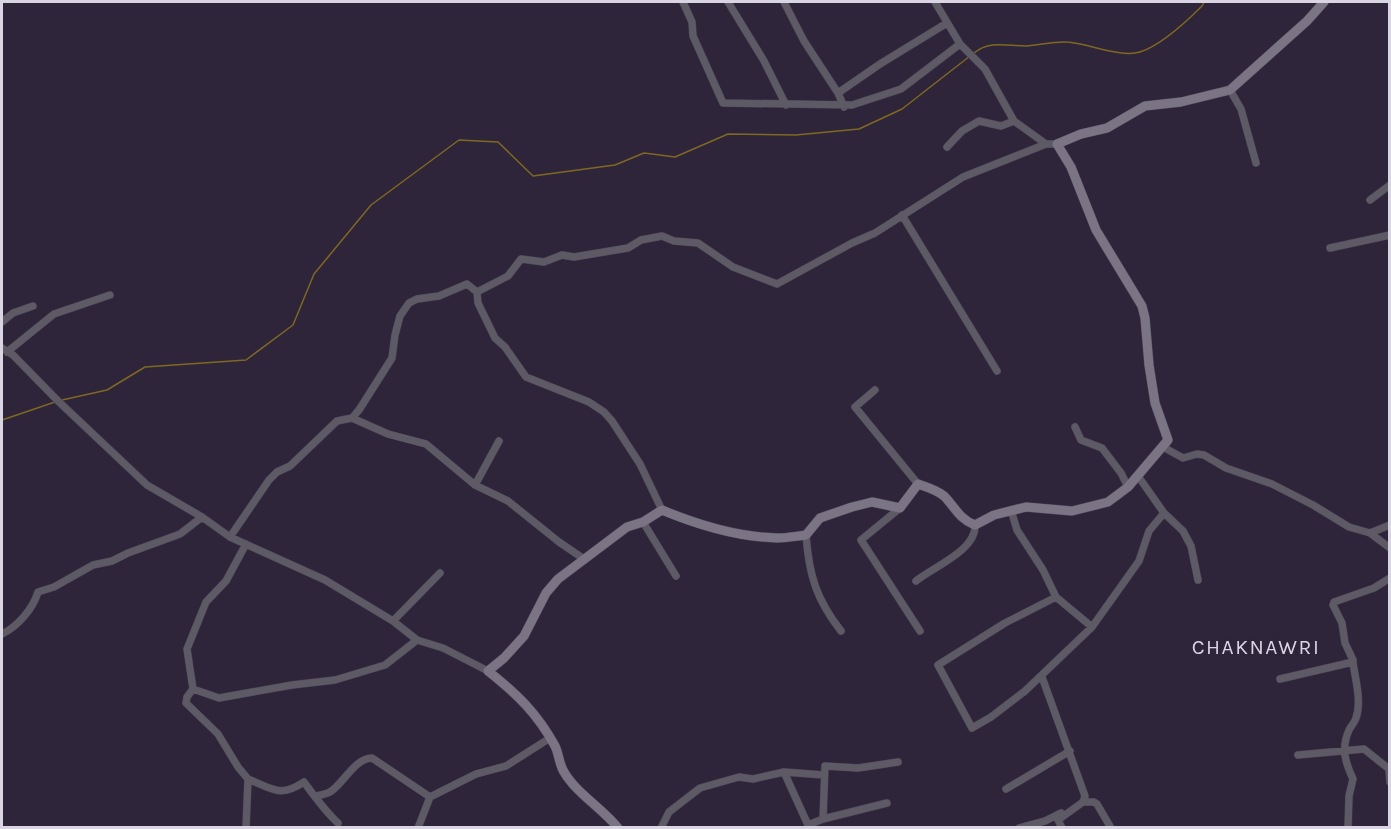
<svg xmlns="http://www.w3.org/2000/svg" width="1391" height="829" font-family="Karla,sans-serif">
	<rect width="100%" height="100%" fill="#2e253a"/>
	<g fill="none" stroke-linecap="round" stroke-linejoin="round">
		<!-- stream -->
		<path stroke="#7f6821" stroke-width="1.5" d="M974,53C990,40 1007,46 1026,46C1040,45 1054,41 1067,42C1087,43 1120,58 1140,52C1162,45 1186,22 1202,6L1204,2
			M62,400L107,390L145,367L246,360L293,325L314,274L371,205L459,140L498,142L533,176L615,165L644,153L675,157L728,134L796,135L859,129L902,109L970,56
			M2,420L55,402"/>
		<defs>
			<path id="street" d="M683,2L692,22L693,36L723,103L852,105L901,89L960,44
				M728,2L764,61L786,105
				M784,2L804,41L838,93L844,107
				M935,2L960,44L985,69L1014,121L1046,144
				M1230,90L1241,109L1256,163
				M838,93L880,64L947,23
				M947,147L962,131L979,121L1001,126L1014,121
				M1370,200L1390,185
				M902,215L997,371
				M1330,248L1390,235
				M477,292L478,303L495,338L505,347L526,377L589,402L604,412L612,421L640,464L662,510
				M2,322L13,313L33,306
				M2,348L13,355L58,401L147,485L202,517L230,537L325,580L393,621L417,640L443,648L488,671
				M7,352L54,314L110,295
				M875,390L855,407L918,484
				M352,418L388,434L426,444L475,485L508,501L559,542L584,559
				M1075,427L1081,440L1102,448L1121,473L1128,487
				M1163,447L1183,458L1197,454L1204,455L1226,468L1272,484L1313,505L1349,527L1370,533L1390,548
				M1138,476L1164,513L1183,531L1191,546L1198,580
				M475,485L499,441
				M900,508L861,540L920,631
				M1011,510L1017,530L1043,570L1056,597L1005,623L938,665L972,728L991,717L1025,691L1092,627L1139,561L1149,531L1164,513
				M643,522L676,576
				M1370,533L1390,525
				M806,535C809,575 816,599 841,631
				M230,537L269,480L277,472L290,466L337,421L352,418L359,410L392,358L395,335L400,316L409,303L417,299L439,296L467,284L477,292L508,276L521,259L544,262L562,255L574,257L628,248L641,240L662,236L674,241L698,243L733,267L777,284L852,243L875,233L963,177L1046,144H1057
				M916,581C933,567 977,550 975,525
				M1056,597L1092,627
				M393,621L440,573
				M2,634C17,627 33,609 38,592L54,587L93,565L112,561L128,553L180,534L202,517
				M1042,677L1085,796L1083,802L1058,820L1062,828
				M1280,679L1353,662V660L1345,643L1342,623L1333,605L1334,602L1374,588L1390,578
				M193,689L187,649L206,602L226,581L246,544
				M1298,755L1364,749L1389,769L1390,782
				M784,772L808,825L823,819L825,766L858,768L898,762
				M248,779C273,789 280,798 304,782C315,797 324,810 338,823
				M1006,789L1070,751
				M316,796C320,795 326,794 330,792C344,783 355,758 372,758L430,797
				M1083,802H1094L1097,804L1111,828
				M823,819L887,803
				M246,828L248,779L238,767L218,734L186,703L187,697L193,689L219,698L292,685L335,680L385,665L417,640
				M418,828L430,797L476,774L506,766L550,738
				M661,828L669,812L700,788L739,777L753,779L784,772L824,775
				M1019,828L1045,821L1061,813
				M1348,828L1349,796L1353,779C1345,762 1341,748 1349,730C1351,726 1355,722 1356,718C1362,701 1355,679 1353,662"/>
			<path id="secondary" d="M618,828C602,808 577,794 564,772C559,764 559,754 555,746C537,713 517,694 488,671L504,658L524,636L546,593L558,579L627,527L643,522L662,510C698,525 738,537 777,538C787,538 797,536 806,535L820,518L852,507L872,502L900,508L918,484C927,487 937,490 944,496C955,507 959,519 975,525L994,515L1026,507L1072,511L1108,502L1128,487L1168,440L1155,403L1149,365L1145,318L1142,306L1096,230L1071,167L1057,144L1081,134L1107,128L1145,106L1181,102L1230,90L1307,21L1324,2"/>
		</defs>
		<!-- street casing -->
		<use href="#street" stroke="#4a4155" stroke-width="8"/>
		<!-- secondary casing -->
		<use href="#secondary" stroke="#4a4155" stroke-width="10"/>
		<!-- street -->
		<use href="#street" stroke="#5e5a65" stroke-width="7"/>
		<!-- secondary -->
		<use href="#secondary" stroke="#7b7485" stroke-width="9"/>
	</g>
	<g text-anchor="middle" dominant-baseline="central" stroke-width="6" stroke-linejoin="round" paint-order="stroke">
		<!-- quarter labels -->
		<g font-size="21" letter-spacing="1.5" fill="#dad5e3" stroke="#2e253a">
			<text x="1256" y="647">CHAKNAWRI</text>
		</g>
	</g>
	<!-- border -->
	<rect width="1391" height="829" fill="none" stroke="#dad5e3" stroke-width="6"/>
</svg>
